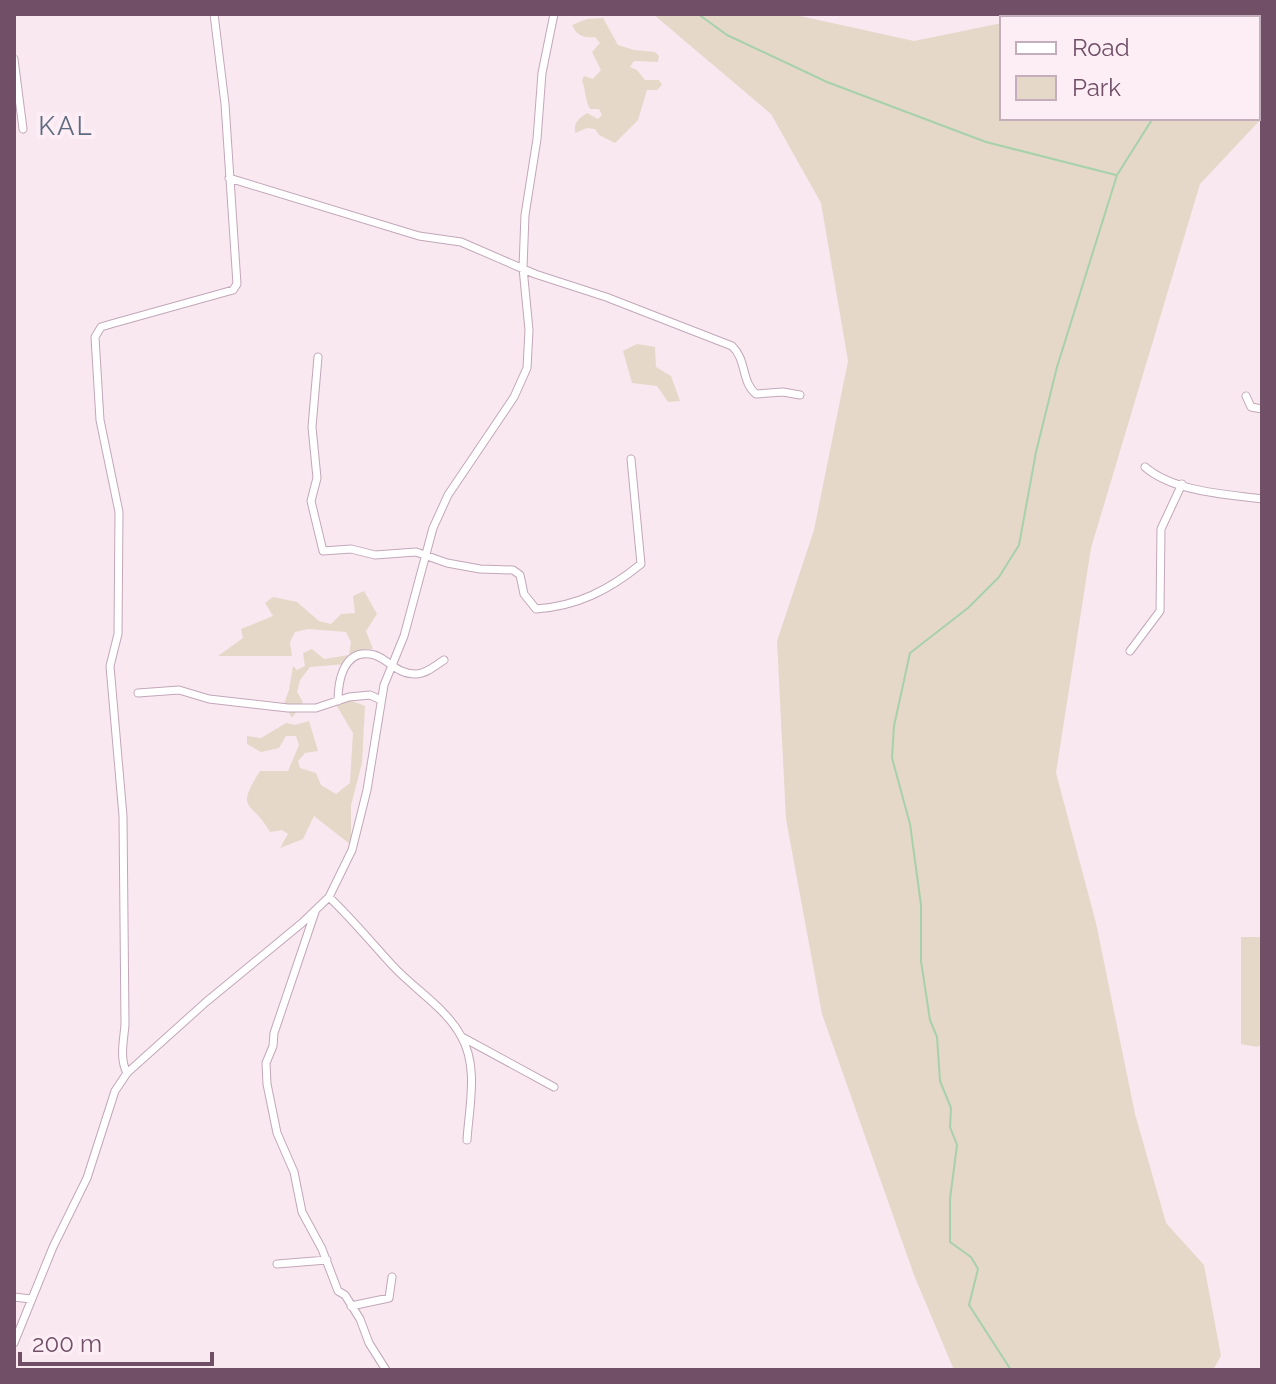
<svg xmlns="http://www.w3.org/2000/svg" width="1276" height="1384" font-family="Raleway,sans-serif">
	<rect width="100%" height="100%" fill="#f9e8f0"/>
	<!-- green -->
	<path fill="#e5d8c8" d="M653,14H791L914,41L1002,23V118H1258V18H1170L1174,14H1262V118L1200,184L1091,548L1056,773L1096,923L1135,1114L1166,1223L1204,1265L1221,1356L1213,1370H954L914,1275L822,1014L786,819L777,641L814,530L848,361L821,203L771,114Z
		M603,18L618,45L634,50L655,52L659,56L658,62L634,61L630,67L637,70L645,80H659L662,85L657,90H647L638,120L615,143L599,135L595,129L587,128L575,133C574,122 578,119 587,113L598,119L602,115L599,109H590C585,101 586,90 582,81L584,76L593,79L601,70L592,52L600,43L595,37C584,38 577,36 572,25L587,19Z
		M637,344L655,347L656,367L671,376L680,401L668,402L657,386L632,383L623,351Z
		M364,591L377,614L366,631L373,649H364L346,664L310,667L300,680L297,692L303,702L292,718L284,704L289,690L293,666L297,670L305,666L303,653L312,649L324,659L349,655L351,642L346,632L308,629L295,632L290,642L292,656H218L243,638L241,629L273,616L265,603L273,597L297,602L319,621L331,624L341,614L355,613L353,596Z
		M352,701L365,706L362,763L351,805V845L314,816L303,839L280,848L288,834L282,830L270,832C252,799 234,813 260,771H288L299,745L296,736H286L279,748L261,752L247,744V736L261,738L286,723L295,725L309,721L318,751L305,753L298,761L300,768L316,773L321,785L336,794L350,783L353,733L335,703Z
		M1241,937H1262V1044L1257,1047L1241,1044Z"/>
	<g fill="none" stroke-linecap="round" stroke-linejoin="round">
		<!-- stream -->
		<path stroke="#a7d1ab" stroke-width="2" d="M698,14L727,35L827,82L986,142L1116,175
			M1258,40L1262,38
			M1011,1370L969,1305L978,1269L971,1257L950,1242V1199L957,1145L950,1127L951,1108L940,1081L937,1037L930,1020L921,961V905L910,824L892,758L894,726L910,653L968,608L999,577L1019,545L1036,452L1057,367L1117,175L1153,118"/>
		<defs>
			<path id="street" d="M14,59L23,129
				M229,178L419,236L461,242L535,274L606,297L732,346C747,360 741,382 756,394L783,392L800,395
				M318,357L312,427L317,478L311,501L323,551L351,549L375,555L416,552L447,563L480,569L513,570L520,575L524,594L536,609C578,606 609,590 641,564L631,459
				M1246,396L1251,407L1262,409
				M1145,467C1174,492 1226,494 1262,499
				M1130,651L1160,611L1161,529L1182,484
				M138,693L179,690L209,699L288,708H316L349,697L370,695L381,700
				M338,701C338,682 343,650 370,654C387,656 394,674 416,674C426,674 436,665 444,660
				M329,897C352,919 371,942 392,965C414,989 446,1008 461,1036C479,1067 469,1107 467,1140
				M315,912L274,1033L273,1046L266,1063L267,1084L277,1133L294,1172L302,1212L322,1249L338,1291L345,1295L360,1319L369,1343L386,1370
				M462,1037L554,1087
				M127,1073C119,1058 124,1040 125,1024L123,816L110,666L118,634L119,512L100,420L95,337L101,327L111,324L233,290L237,284L225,104L214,14
				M277,1264L327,1260
				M14,1297L31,1299
				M351,1306L389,1298L392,1277
				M14,1343L53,1247L87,1178L115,1091L127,1073L206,1002L302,923L329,897L352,850L367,790L384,685L404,636L433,528L448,495L514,397L527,368L529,330L523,268L525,215L537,139L542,73L554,14"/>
		</defs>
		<!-- street casing -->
		<use href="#street" stroke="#c2a7b9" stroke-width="9"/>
		<!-- street -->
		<use href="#street" stroke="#fff" stroke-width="7"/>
	</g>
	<g text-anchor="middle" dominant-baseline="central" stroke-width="8" stroke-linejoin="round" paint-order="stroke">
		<!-- quarter labels -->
		<g font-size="26" letter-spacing="2" fill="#5e6b80" stroke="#fdeef5">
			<text x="66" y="126">KAL</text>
		</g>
	</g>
	<!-- border -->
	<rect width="1276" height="1384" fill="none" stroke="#704f67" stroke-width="32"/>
	<!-- legend -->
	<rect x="1000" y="16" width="260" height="104" fill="#fdeef5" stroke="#c5aebc" stroke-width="2"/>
	<rect x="1016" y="42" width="40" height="12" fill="#ffffff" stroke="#c5aebc" stroke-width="2"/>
	<text x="1072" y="56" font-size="24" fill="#704f67">Road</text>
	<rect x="1016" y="76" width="40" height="24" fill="#e5d8c8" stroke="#c5aebc" stroke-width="2"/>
	<text x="1072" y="96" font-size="24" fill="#704f67">Park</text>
	<!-- scale -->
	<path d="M20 1352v12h192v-12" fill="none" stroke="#704f67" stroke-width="4"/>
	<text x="32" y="1352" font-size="24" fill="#704f67" stroke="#fdeef5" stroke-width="6" paint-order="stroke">200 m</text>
</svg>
